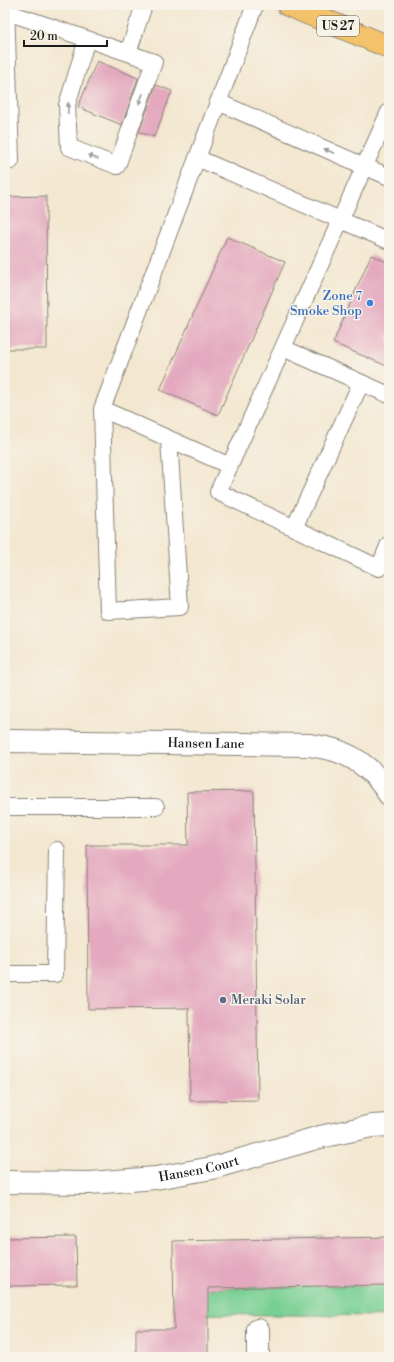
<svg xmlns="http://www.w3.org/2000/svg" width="394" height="1362" font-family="'Libre Bodoni',serif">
	<rect width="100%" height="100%" fill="#f7f3e8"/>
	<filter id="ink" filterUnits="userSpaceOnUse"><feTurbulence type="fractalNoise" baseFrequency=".025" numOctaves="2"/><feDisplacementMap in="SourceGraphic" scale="8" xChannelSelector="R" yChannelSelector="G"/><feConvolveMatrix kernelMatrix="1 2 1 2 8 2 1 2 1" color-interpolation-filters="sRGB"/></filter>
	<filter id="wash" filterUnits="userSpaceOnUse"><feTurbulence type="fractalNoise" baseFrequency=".012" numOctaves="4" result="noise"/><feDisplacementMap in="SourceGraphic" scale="16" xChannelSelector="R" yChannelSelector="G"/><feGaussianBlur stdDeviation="0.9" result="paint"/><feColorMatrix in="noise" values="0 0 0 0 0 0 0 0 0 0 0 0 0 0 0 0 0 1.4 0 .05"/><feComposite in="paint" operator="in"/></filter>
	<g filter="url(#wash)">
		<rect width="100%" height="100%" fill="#f3e7d0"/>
		<!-- green -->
		<path fill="#77cf93" stroke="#4a7658" d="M323,1238L324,1286L389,1285V1316L174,1314V1289L294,1287L293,1239Z"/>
		<g id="blocks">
			<!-- building -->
			<path fill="#e4a9bf" d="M97,61L138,78L122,125L78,107Z
				M156,85L172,91L154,137L139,132Z
				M46,196L47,349H5V197Z
				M227,237L285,262L218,415L160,390Z
				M371,255L389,263V367L333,343Z
				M254,791L258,1100L190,1101L189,1008L88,1009L87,845H188L187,792Z
				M76,1237L77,1285L5,1286V1238Z
				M389,1237V1285L208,1288V1357H136V1329H174L173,1241Z"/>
		</g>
	</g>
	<g filter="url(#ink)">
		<use href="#blocks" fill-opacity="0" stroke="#888276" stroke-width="1"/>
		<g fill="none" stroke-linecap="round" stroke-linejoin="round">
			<defs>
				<path id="service" d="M6,12C56,28 105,45 154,62L117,166L69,147L67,105L87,39
					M128,53L144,5
					M218,102L389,177
					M389,112L218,492L379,568L389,544
					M197,158L389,241
					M5,161H11L6,5
					M283,348L389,395
					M102,409L230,466
					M169,439L180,607L108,611L102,409L255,5
					M294,528L361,383
					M5,807H156
					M5,974H55L57,850"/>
				<g id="minor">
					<path id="s1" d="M5,741L310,745C319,747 331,748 340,752C361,760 377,775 389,794"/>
					<path id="s2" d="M5,1182L90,1183L156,1178L212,1168L320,1137L372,1126L389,1125"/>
					<path d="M258,1357V1330"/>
				</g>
				<path id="primary" d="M288,5L389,47"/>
			</defs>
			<!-- service casing -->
			<use href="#service" stroke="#888276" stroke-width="18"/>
			<!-- minor casing -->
			<use href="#minor" stroke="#888276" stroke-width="24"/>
			<!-- primary casing -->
			<use href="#primary" stroke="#888276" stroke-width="24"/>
			<!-- service -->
			<use href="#service" stroke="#fff" stroke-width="16"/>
			<!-- minor -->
			<use href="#minor" stroke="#fff" stroke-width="22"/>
			<!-- primary -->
			<use href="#primary" stroke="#f3c26a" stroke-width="22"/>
		</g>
		<!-- one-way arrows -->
		<defs><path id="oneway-solid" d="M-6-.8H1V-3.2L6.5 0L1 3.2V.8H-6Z"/></defs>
		<g fill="#999">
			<use href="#oneway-solid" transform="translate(141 99) rotate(110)"/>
			<use href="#oneway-solid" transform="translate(68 108) rotate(-88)"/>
			<use href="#oneway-solid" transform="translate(329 151) rotate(-156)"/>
			<use href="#oneway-solid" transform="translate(93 157) rotate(-158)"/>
		</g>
	</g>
	<!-- markers -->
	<circle fill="#3f7fe0" stroke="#f7f3e8" stroke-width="1.5" cx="370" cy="303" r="4"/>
	<circle fill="#5c6f8a" stroke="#f7f3e8" stroke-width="1.5" cx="223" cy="1000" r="4"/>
	<g text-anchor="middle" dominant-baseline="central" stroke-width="3" stroke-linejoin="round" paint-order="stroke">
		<!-- shield labels -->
		<rect fill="#f7f3e8" stroke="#5e5c59" stroke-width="1" x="317" y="16" width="42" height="20" rx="3"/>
		<g font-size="12" font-weight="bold" fill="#1c1c1c">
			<text x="338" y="26">US 27</text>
		</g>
		<!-- shop labels -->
		<g font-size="13" fill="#366cbe" stroke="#f7f3e8" text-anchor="end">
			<text x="362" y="296">Zone 7<tspan x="362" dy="15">Smoke Shop</tspan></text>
		</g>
		<!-- street labels -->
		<g font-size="13" fill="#1c1c1c" stroke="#f7f3e8">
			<text stroke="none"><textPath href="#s1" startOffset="201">Hansen Lane</textPath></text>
			<text stroke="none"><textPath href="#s2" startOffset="195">Hansen Court</textPath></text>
		</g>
		<!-- service labels -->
		<g font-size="13" fill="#4e5e75" stroke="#f7f3e8" text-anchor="start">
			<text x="231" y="1000">Meraki Solar</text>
		</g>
	</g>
	<!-- margin -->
	<rect width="394" height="1362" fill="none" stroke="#f7f3e8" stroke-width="20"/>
	<!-- scale -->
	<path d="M24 40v6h83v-6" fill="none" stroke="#1c1c1c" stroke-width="2"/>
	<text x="30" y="40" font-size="12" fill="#1c1c1c" stroke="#f7f3e8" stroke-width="3" paint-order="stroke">20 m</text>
</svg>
